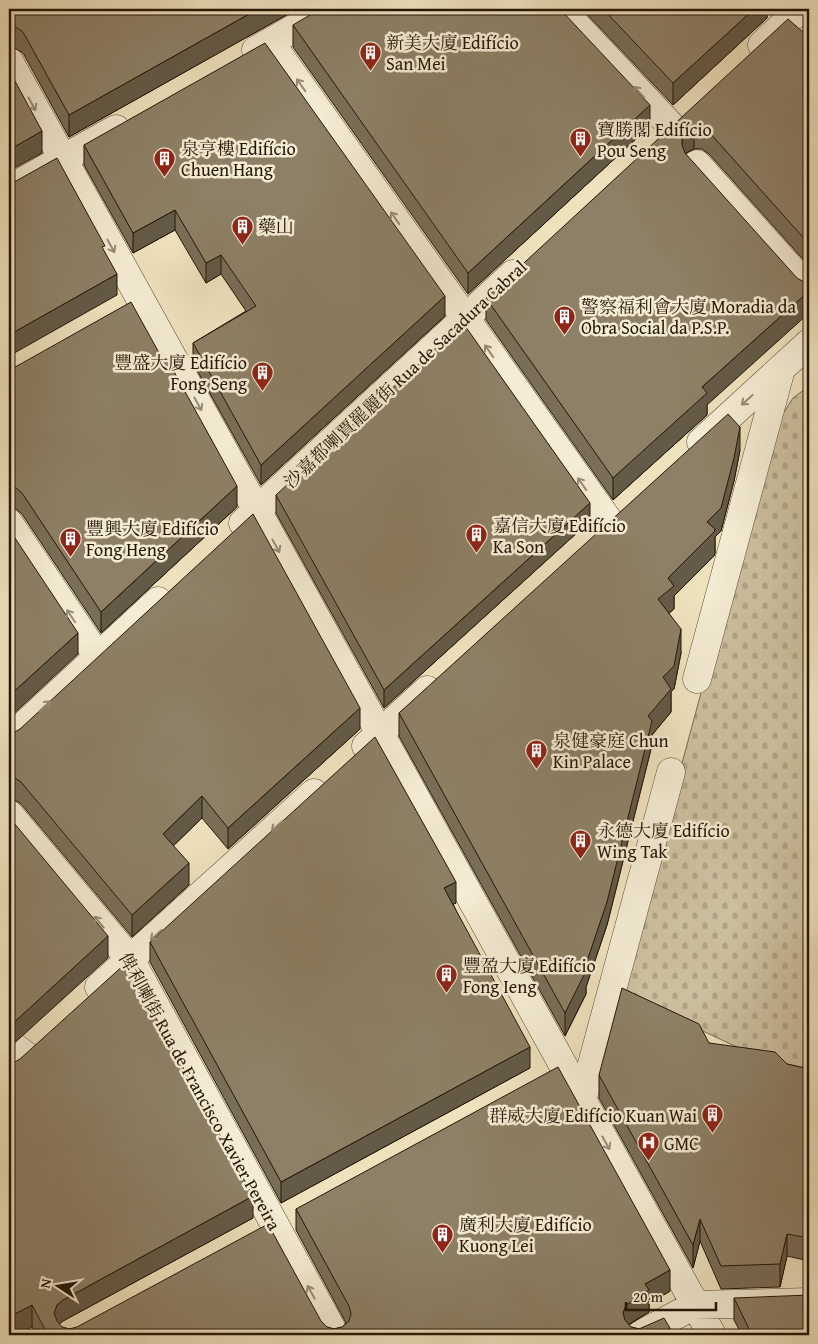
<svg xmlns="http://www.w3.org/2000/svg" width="818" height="1344" font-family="'Gentium Book Plus','Noto Serif SC',serif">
	<defs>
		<pattern id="cemetery-stones" width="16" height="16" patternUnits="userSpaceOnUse" patternTransform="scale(1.25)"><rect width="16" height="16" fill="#ccbf9e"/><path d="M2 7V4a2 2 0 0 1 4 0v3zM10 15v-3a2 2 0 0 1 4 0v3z" fill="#afa387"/></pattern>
	</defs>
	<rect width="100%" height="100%" fill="#eee2bd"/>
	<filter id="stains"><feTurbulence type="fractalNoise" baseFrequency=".004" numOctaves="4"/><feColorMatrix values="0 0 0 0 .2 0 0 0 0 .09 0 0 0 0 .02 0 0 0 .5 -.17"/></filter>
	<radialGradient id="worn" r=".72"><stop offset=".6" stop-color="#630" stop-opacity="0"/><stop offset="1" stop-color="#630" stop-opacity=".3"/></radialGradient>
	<!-- cemetery -->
	<path fill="url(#cemetery-stones)" stroke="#786a52" d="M809,386V1081L620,992L772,431L793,398Z"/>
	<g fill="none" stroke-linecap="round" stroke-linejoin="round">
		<defs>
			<path id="minor" d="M561,9L672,127
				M270,42L611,524
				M762,45L800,9
				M256,50L328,9
				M9,61L712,1335
				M697,164L809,289
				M9,189L116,129
				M701,442L809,343
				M9,523L98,657
				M243,523L513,274
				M697,679L781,369
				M9,739L158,601
				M366,746L427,690
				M9,814L130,959L335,1335
				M99,987L314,793
				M9,1043L25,1055
				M582,1101L671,772
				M639,1335L695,1305L809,1302"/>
		</defs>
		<!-- minor casing -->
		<use href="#minor" stroke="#564934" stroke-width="29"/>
		<!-- minor -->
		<use href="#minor" stroke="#f4ecd4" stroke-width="28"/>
	</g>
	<!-- wall -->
	<path fill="#796e58" stroke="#241607" d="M9,9H297L69,137L23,53L11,46L9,42Z
		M582,9H767V18L673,105Z
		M293,25L650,126L468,294L293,47Z
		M804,33H809V266L709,154L702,149H694L686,153L707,405V415L613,500L486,320V298Z
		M84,145L445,316L261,485L193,363V343L246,311L221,274L206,283L175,230L133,253L84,165Z
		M9,368L237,507L101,633L22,514L16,509L9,507Z
		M740,450L734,481L721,531L715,537V553L714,556L674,596V609L669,613L681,653L674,689L671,692V712L652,735V745L607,925L586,987V994L565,1036L399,736V713Z
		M276,495L590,521L384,708L276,513Z
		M360,729L228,849L202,818L173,846L189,885L132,937L21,804L15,800L9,799V733Z
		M456,903L453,904L530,1068L281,1203L150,962V942Z
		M709,1043L787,1064L809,1069V1261L787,1256L780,1287L721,1289L700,1241L693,1268L599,1098V1075Z
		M9,1063L253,1218L63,1321L59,1324L62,1327L69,1329L321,1321L327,1327L334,1329L342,1327L346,1323L296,1230V1209L670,1291L649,1304V1312L629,1325L631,1327L639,1329L674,1335H36L32,1327Z
		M734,1298L809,1335H742L734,1320Z"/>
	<!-- shaded-wall -->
	<path fill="#635a47" stroke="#241607" d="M258,9H297L69,137V115Z
		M754,9H767V18L673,105V83Z
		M650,105V126L468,294V273Z
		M694,127V149L686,153L682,160V138L686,131Z
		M42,131V153L9,171V150Z
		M175,210V230L133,253V233Z
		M221,255V274L206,283V263Z
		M117,274V295L9,356V335Z
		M809,291V313L707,405V415L613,500V478L702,387Z
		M445,296V316L261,485V465Z
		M740,427V450L734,481L721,531L715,537V553L714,556L674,596V609L658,622V599L668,578L707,522Z
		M237,486V507L101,633V612Z
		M590,503V521L384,708V690Z
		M681,629V653L674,689L671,692V712L652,735V745L607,925L586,987V994L565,1036V1013L584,970L648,716Z
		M78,633V654L9,718V696Z
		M360,708V729L228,849V828Z
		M202,796V818L163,856V834Z
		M189,863V885L132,937V915Z
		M456,882V903L444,909V888Z
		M108,936V958L9,1048V1027Z
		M530,1047V1068L281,1203V1182Z
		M253,1196V1218L63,1321L57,1326L54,1313L57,1305L63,1300Z
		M700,1219V1241L693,1268V1245Z
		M787,1234V1256L780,1287V1264Z
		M670,1270V1291L649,1304V1312L626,1326L623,1313L626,1305L645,1284Z
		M32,1305V1327L15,1335H9V1317Z"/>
	<!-- building -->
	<path fill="#8d8066" stroke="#241607" d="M9,9H258L69,115L23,32L11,24L9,20Z
		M320,9H560L650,105L468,273L293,25Z
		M603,9H754L673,83Z
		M788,19L804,33H809V244L709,132L702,128L694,127L686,131L682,138V145L685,153L797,278L804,282H809V291L702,387L707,393L613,478L486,298Z
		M265,43L445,296L261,465L193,343L256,306L221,255L206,263L175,210L133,233L84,145Z
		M9,70L42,131L9,150Z
		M57,158L105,246L102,247L117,274L9,335V183L16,181Z
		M131,302L163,360L166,357L237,486L101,612L22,493L16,488L9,486V368L17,366Z
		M463,323L590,503L384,690L276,495Z
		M728,414L740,427L734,458L721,508L707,522L715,529L714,532L668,578L674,586L658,599L681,629L674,666L663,677L671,689L648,716L652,721L607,902L584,970L586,971L565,1013L399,713Z
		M253,514L360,708L228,828L202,796L163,834L189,863L132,915L21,782L15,778L9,777V733H13L20,729Z
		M9,529L78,633L9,696Z
		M375,737L456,882L444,888L530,1047L281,1182L150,942Z
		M9,817L108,936L9,1027Z
		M126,963L253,1196L63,1300L57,1305L54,1313L57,1321L62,1327L69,1329L77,1327L268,1224L321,1321L327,1327L334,1329L342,1327L349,1321L351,1314L349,1306L296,1209L558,1067L670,1270L645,1284L649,1290L626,1305L623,1313L625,1320L631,1327L639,1329L664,1318L674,1335H48L32,1305L9,1317V1063H13L20,1059Z
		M622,988L699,1024L709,1043L775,1052L787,1064L809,1069V1238L787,1234L780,1264L721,1266L700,1219L693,1245L599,1075Z
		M809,1295V1335H752L734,1298Z"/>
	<!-- one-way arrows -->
	<defs><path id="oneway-shaft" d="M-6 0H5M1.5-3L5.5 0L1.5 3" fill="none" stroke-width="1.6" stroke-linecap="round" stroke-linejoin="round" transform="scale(1.25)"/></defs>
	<g stroke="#968c78">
		<use href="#oneway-shaft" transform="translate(301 85) rotate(-125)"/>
		<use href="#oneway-shaft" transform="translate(639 92) rotate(-133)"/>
		<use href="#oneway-shaft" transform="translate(32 104) rotate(61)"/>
		<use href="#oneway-shaft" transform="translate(395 218) rotate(-125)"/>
		<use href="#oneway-shaft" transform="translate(111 246) rotate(61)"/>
		<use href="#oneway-shaft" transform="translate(489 351) rotate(-125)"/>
		<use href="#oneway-shaft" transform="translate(747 400) rotate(138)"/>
		<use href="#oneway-shaft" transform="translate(198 404) rotate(61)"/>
		<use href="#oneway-shaft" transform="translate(582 484) rotate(-125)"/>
		<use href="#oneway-shaft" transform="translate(276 546) rotate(61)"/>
		<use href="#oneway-shaft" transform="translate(71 616) rotate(-124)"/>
		<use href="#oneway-shaft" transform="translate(45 706) rotate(-43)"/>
		<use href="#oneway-shaft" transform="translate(277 826) rotate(138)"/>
		<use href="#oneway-shaft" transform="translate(99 922) rotate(-130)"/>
		<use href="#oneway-shaft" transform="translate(156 935) rotate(138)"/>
		<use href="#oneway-shaft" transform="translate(606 1143) rotate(61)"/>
		<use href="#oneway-shaft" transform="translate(311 1292) rotate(-119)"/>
	</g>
	<!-- icons -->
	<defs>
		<symbol id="building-pin" viewBox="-11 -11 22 30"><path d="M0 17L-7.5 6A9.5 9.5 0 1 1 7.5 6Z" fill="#8f2418" stroke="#f4ecd4"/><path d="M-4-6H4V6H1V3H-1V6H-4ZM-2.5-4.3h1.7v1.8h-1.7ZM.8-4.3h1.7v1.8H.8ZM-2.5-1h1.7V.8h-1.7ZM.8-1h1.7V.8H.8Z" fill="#fff"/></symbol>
		<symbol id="hospital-pin" viewBox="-11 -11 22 30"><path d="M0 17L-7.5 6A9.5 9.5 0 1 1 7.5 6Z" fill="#8f2418" stroke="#f4ecd4"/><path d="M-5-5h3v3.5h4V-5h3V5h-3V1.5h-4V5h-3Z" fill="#fff"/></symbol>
	</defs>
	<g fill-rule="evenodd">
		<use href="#building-pin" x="358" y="40" width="25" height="34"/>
		<use href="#building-pin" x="568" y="126" width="25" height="34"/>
		<use href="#building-pin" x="152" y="146" width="25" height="34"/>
		<use href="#building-pin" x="230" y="214" width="25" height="34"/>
		<use href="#building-pin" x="552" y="304" width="25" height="34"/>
		<use href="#building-pin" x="250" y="360" width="25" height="34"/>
		<use href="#building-pin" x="464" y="522" width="25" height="34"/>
		<use href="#building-pin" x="58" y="526" width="25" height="34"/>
		<use href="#building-pin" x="524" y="738" width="25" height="34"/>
		<use href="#building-pin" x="568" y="828" width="25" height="34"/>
		<use href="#building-pin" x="434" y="962" width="25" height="34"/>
		<use href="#building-pin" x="700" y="1102" width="25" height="34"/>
		<use href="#hospital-pin" x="636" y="1130" width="25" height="34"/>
		<use href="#building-pin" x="430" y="1222" width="25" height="34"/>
	</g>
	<g text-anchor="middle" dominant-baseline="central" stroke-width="5" stroke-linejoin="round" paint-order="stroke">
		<!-- poi labels -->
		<g font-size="18" fill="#241607" stroke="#f4ecd4" text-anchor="start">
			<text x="386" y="42">新美大廈 Edifício<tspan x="386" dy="21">San Mei</tspan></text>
			<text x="597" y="129">寶勝閣 Edifício<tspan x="597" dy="21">Pou Seng</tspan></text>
			<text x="181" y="148">泉亨樓 Edifício<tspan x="181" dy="21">Chuen Hang</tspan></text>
			<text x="258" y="226">藥山</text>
			<text x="581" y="306">警察福利會大廈 Moradia da<tspan x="581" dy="21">Obra Social da P.S.P.</tspan></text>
			<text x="247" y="362" text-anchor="end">豐盛大廈 Edifício<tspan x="247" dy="21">Fong Seng</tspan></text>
			<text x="493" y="525">嘉信大廈 Edifício<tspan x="493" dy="21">Ka Son</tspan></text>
			<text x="86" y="528">豐興大廈 Edifício<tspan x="86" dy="21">Fong Heng</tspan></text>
			<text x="553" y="740">泉健豪庭 Chun<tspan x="553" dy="21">Kin Palace</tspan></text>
			<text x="597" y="830">永德大廈 Edifício<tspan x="597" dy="21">Wing Tak</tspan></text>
			<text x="463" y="965">豐盈大廈 Edifício<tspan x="463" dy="21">Fong Ieng</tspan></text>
			<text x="697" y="1115" text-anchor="end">群威大廈 Edifício Kuan Wai</text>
			<text x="664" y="1143">GMC</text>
			<text x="459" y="1224">廣利大廈 Edifício<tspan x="459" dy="21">Kuong Lei</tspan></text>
		</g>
		<!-- street labels -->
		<g font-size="18" fill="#241607" stroke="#f4ecd4">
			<text transform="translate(405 374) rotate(-43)">沙嘉都喇賈罷麗街 Rua de Sacadura Cabral</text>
			<text transform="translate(200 1091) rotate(61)">俾利喇街 Rua de Francisco Xavier Pereira</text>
		</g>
	</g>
	<!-- margin -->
	<rect width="818" height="1344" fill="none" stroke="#eee2bd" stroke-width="30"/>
	<rect x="10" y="10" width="798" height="1324" fill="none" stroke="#241607" stroke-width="2.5"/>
	<rect x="15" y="15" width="788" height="1314" fill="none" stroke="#241607"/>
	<!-- north arrow -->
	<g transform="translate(58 1286) rotate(282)" stroke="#f4ecd4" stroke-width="4" paint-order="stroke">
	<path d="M0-4L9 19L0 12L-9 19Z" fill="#241607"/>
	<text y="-8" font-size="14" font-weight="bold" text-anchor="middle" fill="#241607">N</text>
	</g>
	<!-- scale -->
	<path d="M626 1302v8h90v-8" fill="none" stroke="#241607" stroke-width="2.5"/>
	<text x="633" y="1302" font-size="15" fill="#241607" stroke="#f4ecd4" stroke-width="4" paint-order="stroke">20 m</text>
	<rect width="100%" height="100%" filter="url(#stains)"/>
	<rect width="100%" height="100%" fill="url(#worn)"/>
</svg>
